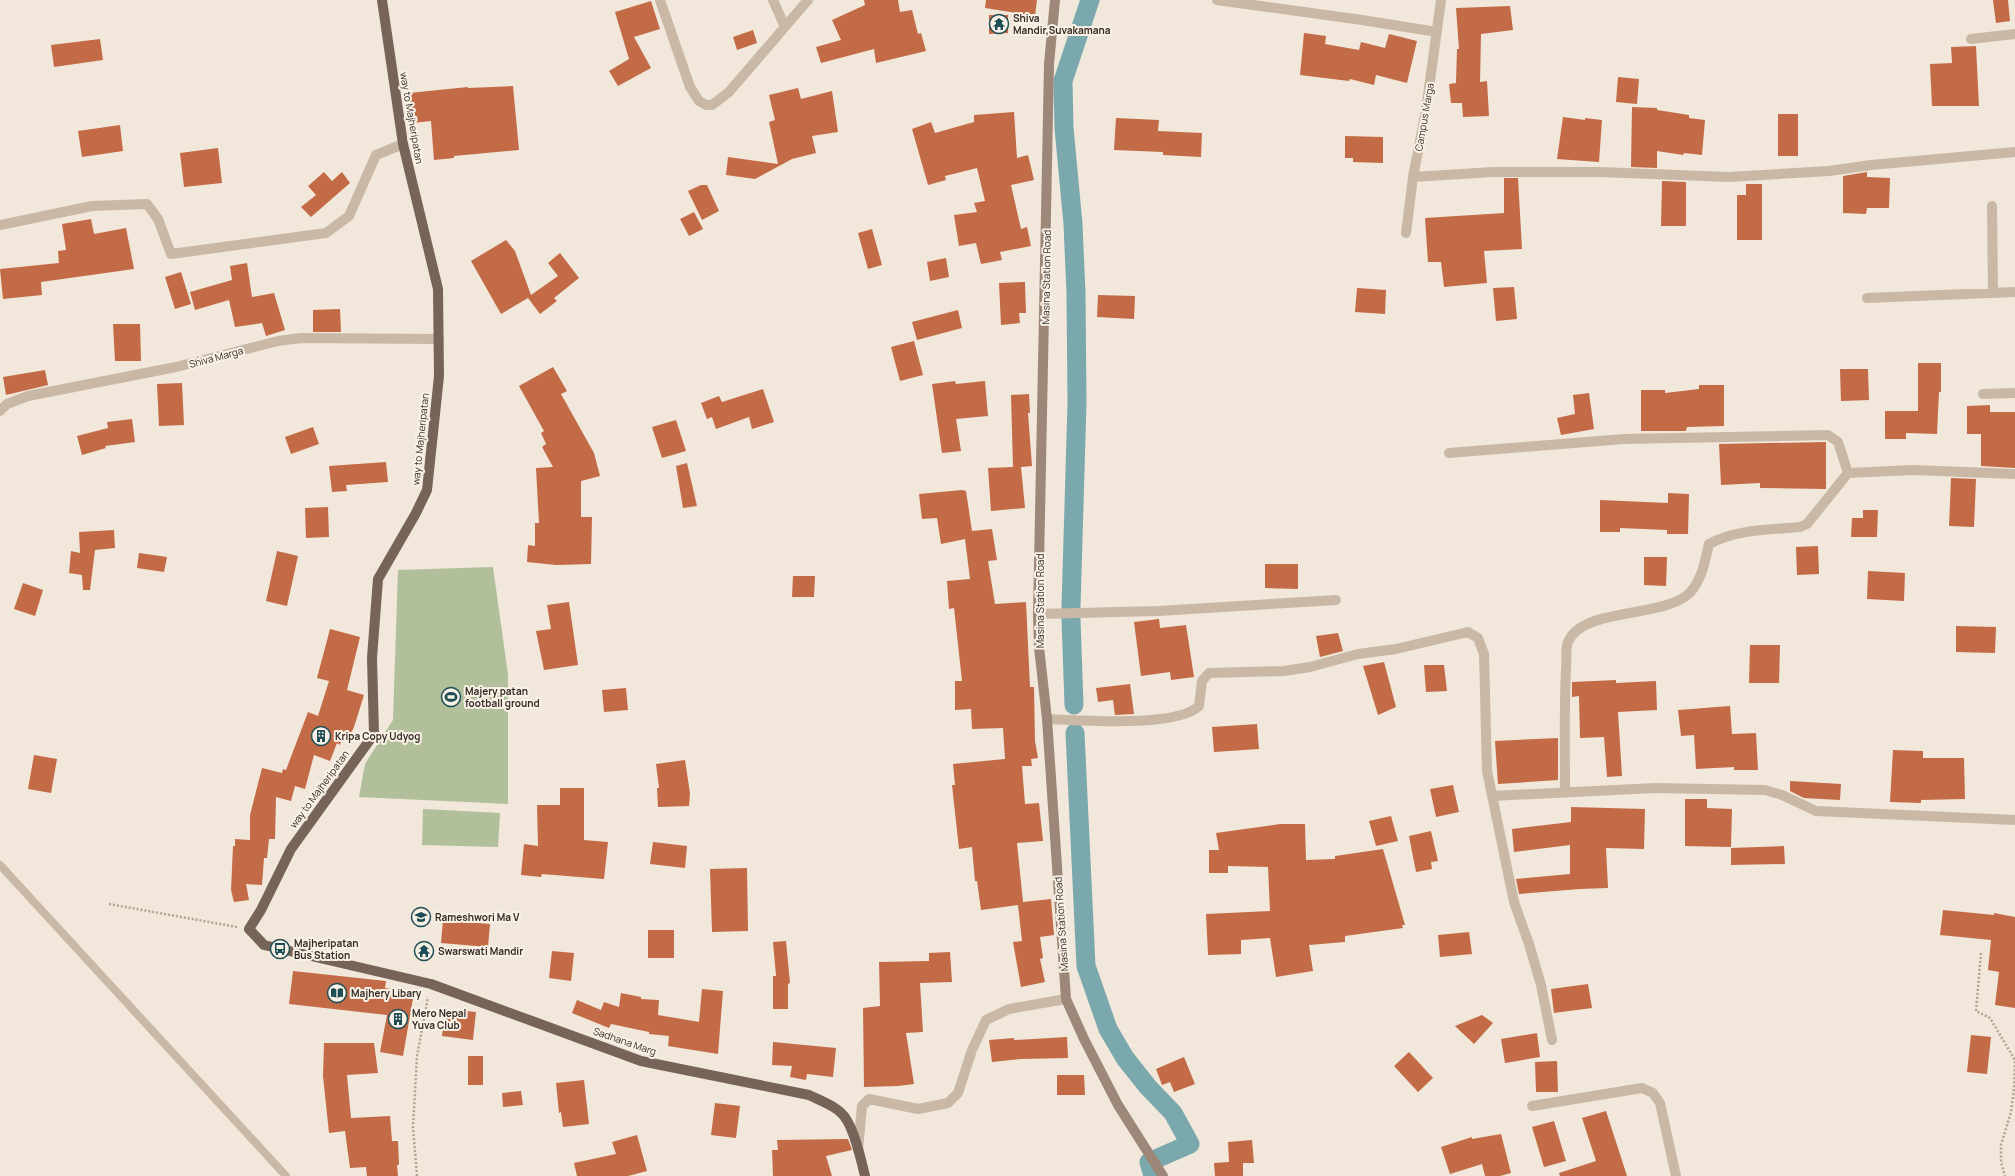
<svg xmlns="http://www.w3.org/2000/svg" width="2015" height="1176" font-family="Manrope,sans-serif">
	<rect width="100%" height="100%" fill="#f1e7da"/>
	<!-- green -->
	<path fill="#b1bf9b" d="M493,567L508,675V804L359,797L365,764L393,720L398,570Z
		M423,809L500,813L498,847L422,845Z"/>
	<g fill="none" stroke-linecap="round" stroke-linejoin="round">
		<!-- canal -->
		<path stroke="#7aa8ad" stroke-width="19" d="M1071,607L1077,403L1076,293L1073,224L1064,128L1063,81L1090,0
			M1071,619L1074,705
			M1075,733L1086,966L1108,1029L1125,1058L1148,1087L1173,1113L1190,1144L1149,1162L1153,1176"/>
	</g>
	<!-- building -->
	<path fill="#c36b46" d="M864,0H898L900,12L912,10L918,34L921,33L926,51L876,63L874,49L821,63L816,47L841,40L832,20L865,5Z
		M986,0H1037L1035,16L985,8Z
		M1993,0H2008L2010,21L1996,23Z
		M651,1L660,29L634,37L651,68L618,86L609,71L629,59L615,12Z
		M1510,6L1513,30L1481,34L1480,82L1487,81L1489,116L1463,117L1462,103H1451L1449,84L1456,83L1457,49H1459L1456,8Z
		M989,15H1008V33L989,34Z
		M753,30L757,43L737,50L733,37Z
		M1304,33L1326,36L1325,44L1359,50L1361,42L1385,48L1389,34L1417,41L1407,83L1376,75L1374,85L1350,79L1349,81L1300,75Z
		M100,39L103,60L54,67L51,45Z
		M1976,46L1979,106H1932L1930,64L1952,63L1951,47Z
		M1618,77L1639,79L1637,104L1616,102Z
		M513,86L519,150L454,156V158L434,160L431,121L413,123L409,93L468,87V88Z
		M798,88L801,99L832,91L838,132L812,136L816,153L792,159L755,179L726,175L728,157L778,164L769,122L775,120L769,95Z
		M1632,107L1657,108V110L1689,115V118L1705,120L1702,155L1684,153L1683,155L1657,151V168L1631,167Z
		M1014,112L1017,158L1028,155L1034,180L1011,185L1021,229L1027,227L1031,246L1000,252L1002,260L981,264L976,243L959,246L954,215L977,212L974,203L985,201L977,168L945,176L946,180L928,185L912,129L931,122L935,133L974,122V115Z
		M1778,114H1798V156H1778Z
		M1563,117L1585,120V118L1602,120L1599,162L1557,159Z
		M1116,118L1159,120L1158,131L1202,133L1201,157L1163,155V152L1114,150Z
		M120,125L123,151L82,157L78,131Z
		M1345,136L1383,137V163L1353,162V158H1345Z
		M218,148L222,183L184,187L180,153Z
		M324,172L332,181L342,172L350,183L311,217L301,207L316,195L308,186Z
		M1867,172V177L1890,178L1889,208H1867L1866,214L1843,213V176Z
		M1504,178H1518L1522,249L1484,251L1487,283L1444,287L1441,262H1428L1425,218L1504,213Z
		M1662,181L1686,182V226H1661Z
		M1746,184H1762V240H1737V195H1746Z
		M701,185H707L719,211L702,220L688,191Z
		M694,212L703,229L689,236L680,219Z
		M91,219L94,234L126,228L134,269L41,282L42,295L3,299L0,269L59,263L58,251L66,250L62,224Z
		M872,229L882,265L868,269L858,233Z
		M506,240L515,251L531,295L558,276L548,263L560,253L579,278L554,298L557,301L540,314L528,298L501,314L471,261Z
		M946,258L949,277L930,281L927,262Z
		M247,263L252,297L274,293L285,330L266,336L262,323L235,327L229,300L195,310L190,292L232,280L230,266Z
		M181,272L191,304L175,309L165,277Z
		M1025,282L1026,313H1019L1020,323L1001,325L999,283Z
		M1514,287L1517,319L1496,321L1493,288Z
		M1357,288L1386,290L1385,314L1355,312Z
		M1098,295L1135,296L1134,319L1097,317Z
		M340,309L341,332H313V310Z
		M958,310L962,328L917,340L912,322Z
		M113,324H140L141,361H115Z
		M914,341L923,375L900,381L891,347Z
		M1918,363H1941V392H1939L1937,434L1906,433V439H1885V411H1918Z
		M553,367L567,391L561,394L594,453L600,476L581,481V517H592L591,564L556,565L527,562L528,545L535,546V523H539L536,468L553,467L542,447L546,444L541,433L544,431L519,386Z
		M1840,369H1868L1869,400L1841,401Z
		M45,370L48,385L6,395L3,377Z
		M955,381L956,384L985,381L988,416L956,419L961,451L942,453L932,384Z
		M182,383L184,425L159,426L157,384Z
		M1699,385H1724V426L1687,427L1686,431H1641V390H1665V393L1699,389Z
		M763,389L774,422L752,429L749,417L716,429L712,417L707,419L701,403L719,396L722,402Z
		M1589,393L1594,429L1561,435L1557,418L1575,414L1573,395Z
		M1029,394L1030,413H1028L1032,466L1021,467L1025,508L991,511L988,468L1013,467L1011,395Z
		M1990,405V412H2015V468L1981,466V434H1967V406Z
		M132,419L135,442L105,446L106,448L82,455L77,436L108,428L107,422Z
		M676,420L686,451L662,458L652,427Z
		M313,427L319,444L291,454L285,437Z
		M1826,442V489L1760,488V483L1721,485L1719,444Z
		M386,462L388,482L346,485L347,491L332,492L329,466Z
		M687,463L697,506L683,508L676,466Z
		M1951,478L1976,479L1974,527L1949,526Z
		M962,490L966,491L972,531L992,529L997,560L988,561L995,604L1026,602L1030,687H1034L1035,741L1038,758L1031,759L1032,766H1022L1025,804L1039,803L1043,841L1017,843L1023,902L1051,899L1054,935L1040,937L1043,958L1040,959L1045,982L1021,987L1013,942L1022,941L1018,905L981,910L977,881H975L972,847L959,849L952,785H955L953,764L1005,759L1003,728L972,729L971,709L955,710V681H962L954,608L949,609L947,581L970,579L965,539L941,544L937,518L922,519L919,494Z
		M1668,493L1689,494L1688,534H1667V530L1620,528V532H1600V500L1668,503Z
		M328,507L329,537L306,538L305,508Z
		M1863,510H1878L1877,537H1851L1852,518H1863Z
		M114,530L115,548L95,550L90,590H83L82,575L69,573L71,551L80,553L79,532Z
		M1818,546L1819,574L1797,575L1796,547Z
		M277,551L298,556L287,606L266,601Z
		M139,553L167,557L164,572L137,568Z
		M1644,557H1667L1666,586L1644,585Z
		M1265,564H1298V589L1265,588Z
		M1868,571L1905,573L1904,601L1867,599Z
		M793,576H815L814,597H792Z
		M23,583L43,590L35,616L14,609Z
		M569,602L578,665L544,670L536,631L551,629L547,605Z
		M1159,619L1160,628L1186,625L1194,677L1171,680L1170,672L1141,676L1134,622Z
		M1956,626L1996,627L1995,653L1956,652Z
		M330,629L360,637L347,690L364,695L354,727L349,737L343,735L340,745L337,743L330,761L314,755L305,789L295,786L291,801L276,797L275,839H269L267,858H264L262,885L246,884L249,900L234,902L231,890L233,846H235V839L250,840V815L262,768L282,773L283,769L286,770L308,712L318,716L329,681L317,678Z
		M1338,633L1343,651L1320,657L1316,636Z
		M1750,645H1780L1779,683H1749Z
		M1384,662L1396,707L1378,715L1363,666Z
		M1424,665H1444L1447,691L1426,692Z
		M1616,680V683L1656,681L1657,710L1618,712L1622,776L1607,777L1604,737L1580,738L1579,696L1572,697V682Z
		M1130,684L1134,714L1115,715L1113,700L1098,702L1096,688Z
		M626,688L628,710L604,712L602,690Z
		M1730,706L1732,734L1756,733L1758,770H1734V767L1696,769L1694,735L1681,736L1678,710Z
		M1257,724L1259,749L1214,752L1212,727Z
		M1558,738V780L1498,784L1495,741Z
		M1893,750L1923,751V758H1964L1965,799L1921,800V803L1890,802Z
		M34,755L57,759L51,793L28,789Z
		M685,760L690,793L689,806L658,807L657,788H659L656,764Z
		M1790,781L1841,784L1840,800L1804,798L1790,791Z
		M1453,785L1459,812L1436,817L1430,789Z
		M560,788H584V840L608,842L604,879L542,874L541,877L521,875L524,844L538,846L537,805H560Z
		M1685,799H1707V808L1732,809L1731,847L1685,846Z
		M1571,807L1645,809L1644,849L1606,848L1608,888L1580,889L1519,894L1516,879L1570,874V845L1514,852L1512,829L1571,822Z
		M1391,816L1398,841L1376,846L1369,821Z
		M1280,824H1305L1306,860L1335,859V856L1383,849L1405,925H1402L1403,928L1345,936V942L1309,945L1313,971L1276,977L1270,938L1241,940V954L1208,955L1206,914L1270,911L1268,867L1228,866V873H1209V850H1219L1216,833Z
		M1431,831L1438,861L1431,862L1432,869L1416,872L1409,836Z
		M653,842L687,846L685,868L650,864Z
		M1784,846L1785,864L1731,865V848Z
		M747,868L748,931L712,932L710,869Z
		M1943,910L1994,915V913L2015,917V1008L1995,1005L1999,972L1988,970L1991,940L1940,935Z
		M443,920L490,924L488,947L441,943Z
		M648,930H674V958H648Z
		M1469,932L1472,954L1440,957L1438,935Z
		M786,941L790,983L788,984V1009H773V976H776L773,942Z
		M552,951L574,953L571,981L549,978Z
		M950,952L952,982L920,983L923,1032L906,1033L914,1084L898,1086L864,1087L863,1008L880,1006L879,962L929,961V953Z
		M293,971L386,981L385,988L414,993L403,1056L380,1052L387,1015L289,1004Z
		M1588,984L1592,1008L1554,1013L1551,989Z
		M702,989L723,991L718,1054L668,1046L669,1036L649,1034V1032L611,1024L609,1028L572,1013L577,1000L601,1010L604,1002L619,1007L621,993L641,997V999L659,1000L658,1015L699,1022Z
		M445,1009L476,1012L473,1040L442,1036Z
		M1482,1015L1493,1023L1474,1044L1455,1026Z
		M1537,1033L1540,1057L1505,1063L1501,1039Z
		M1971,1035L1991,1037L1987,1074L1967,1072Z
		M1067,1037L1068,1058L1021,1059L992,1062L989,1040L1014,1038V1040Z
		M773,1042L836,1048L833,1077L807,1074L806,1080L790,1077L792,1066L772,1065Z
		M324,1043H374L378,1073L347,1075L351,1118L390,1116L392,1141H398L399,1165H397L398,1176H367L366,1167L350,1168L345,1131L329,1133L323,1076Z
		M1409,1052L1433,1078L1418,1092L1394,1066Z
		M468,1056H483V1085H468Z
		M1184,1057L1195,1084L1174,1092L1170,1082L1162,1085L1156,1069Z
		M1557,1061L1558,1092H1536L1535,1062Z
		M1057,1075H1084L1085,1095H1057Z
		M584,1080L589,1124L563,1127L561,1112L559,1113L556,1083Z
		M521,1091L523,1105L503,1107L502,1093Z
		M715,1103L740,1106L736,1138L711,1135Z
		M1606,1111L1627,1176H1560L1559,1173L1596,1161L1582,1118Z
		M1554,1121L1566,1161L1544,1167L1532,1127Z
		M1501,1134L1511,1173L1500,1176H1485L1482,1164L1450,1174L1441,1147L1472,1137V1139Z
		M637,1135L647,1171L628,1176H577L574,1163L616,1154L612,1142Z
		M848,1139L852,1150L826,1156L832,1176H773L772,1150H778L777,1140Z
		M1252,1140L1254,1163H1243V1176H1215L1214,1163L1229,1162L1228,1142Z"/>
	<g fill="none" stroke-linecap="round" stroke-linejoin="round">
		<!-- path -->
		<path stroke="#b4a291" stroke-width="2.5" stroke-dasharray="2 2" stroke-linecap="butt" d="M109,904L237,927
			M1981,953L1976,1011L1990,1018L2015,1060L2014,1089L2011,1112L2001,1145V1162L2005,1176
			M417,1176L413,1127L417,1056L428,997"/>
		<!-- lane -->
		<path stroke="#c9b8a6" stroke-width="8" d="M0,865L286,1176"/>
		<!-- street -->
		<path stroke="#c9b8a6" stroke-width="10" d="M660,0L690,87L699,101L706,105H712L729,92L808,0
			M773,0L785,27
			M1217,0L1362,20L1437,32
			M1971,39L2015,34
			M1413,177L1493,172H1599L1729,177L1829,171L1871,165L2015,152
			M1992,206L1993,293
			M0,225L92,206L147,204L158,219L171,254L326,233L349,216L376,155L403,144
			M1406,233L1413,177L1426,110L1441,0
			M1867,298L2015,292
			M1983,394L2015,393
			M0,411L7,404L28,396L176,367L278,341L301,338L439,339
			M1449,453L1624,439L1828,435L1838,442L1848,473
			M1038,614L1158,611L1336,600
			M1047,719C1080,720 1177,728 1199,706L1202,681L1209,673L1284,671L1310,667L1358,654L1396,649L1468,632L1478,638L1484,654L1487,771L1514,902L1529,944L1541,985L1552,1040
			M1565,791C1565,750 1564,710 1566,669C1567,661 1565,649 1568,642C1582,608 1656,618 1686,596C1701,585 1705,561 1709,544C1737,529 1769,530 1800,527L1807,524L1848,473L1913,470L2015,474
			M1492,796L1655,788L1765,790L1782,795L1816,811L2015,820
			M1532,1106L1642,1088L1653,1093L1660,1103L1676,1176
			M858,1150L862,1106L869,1099L918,1109L948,1103L958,1093L972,1050L986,1020L1009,1009L1066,999"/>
		<!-- secondary -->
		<path stroke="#9c8778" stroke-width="10" d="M1055,0L1049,64L1038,614L1039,647L1047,719L1066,999L1084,1039L1118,1105L1163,1176"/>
		<!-- primary -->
		<path stroke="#776458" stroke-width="10" d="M382,0L403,144L438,289L439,376L427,490L416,513L378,579L372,658L374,734L291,849L261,910L249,929L264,945L431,984L641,1061L809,1095C821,1101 839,1107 846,1119C855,1132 861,1160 865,1176"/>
	</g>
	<!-- icons -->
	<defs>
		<symbol id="temple-ring" viewBox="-11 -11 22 22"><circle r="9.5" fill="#f9f1e6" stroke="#1e4e55" stroke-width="1.5"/><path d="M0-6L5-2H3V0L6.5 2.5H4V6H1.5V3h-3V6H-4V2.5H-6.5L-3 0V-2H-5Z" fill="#1e4e55"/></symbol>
		<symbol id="stadium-ring" viewBox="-11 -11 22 22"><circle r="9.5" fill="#f9f1e6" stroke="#1e4e55" stroke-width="1.5"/><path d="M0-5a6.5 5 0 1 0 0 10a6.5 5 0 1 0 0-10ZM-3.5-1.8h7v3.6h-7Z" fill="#1e4e55"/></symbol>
		<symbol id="building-ring" viewBox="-11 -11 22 22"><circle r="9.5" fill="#f9f1e6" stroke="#1e4e55" stroke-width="1.5"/><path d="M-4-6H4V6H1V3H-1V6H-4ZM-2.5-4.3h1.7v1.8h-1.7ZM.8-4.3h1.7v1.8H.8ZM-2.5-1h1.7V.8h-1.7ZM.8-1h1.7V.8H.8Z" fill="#1e4e55"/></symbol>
		<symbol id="school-ring" viewBox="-11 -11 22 22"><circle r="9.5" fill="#f9f1e6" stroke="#1e4e55" stroke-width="1.5"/><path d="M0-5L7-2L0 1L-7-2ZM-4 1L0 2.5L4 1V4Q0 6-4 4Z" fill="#1e4e55"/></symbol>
		<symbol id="bus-ring" viewBox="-11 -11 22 22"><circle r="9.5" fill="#f9f1e6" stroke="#1e4e55" stroke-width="1.5"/><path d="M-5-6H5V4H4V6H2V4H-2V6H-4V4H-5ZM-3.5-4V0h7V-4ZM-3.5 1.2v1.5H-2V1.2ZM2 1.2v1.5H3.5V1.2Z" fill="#1e4e55"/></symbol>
		<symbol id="library-ring" viewBox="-11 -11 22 22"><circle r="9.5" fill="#f9f1e6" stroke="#1e4e55" stroke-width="1.5"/><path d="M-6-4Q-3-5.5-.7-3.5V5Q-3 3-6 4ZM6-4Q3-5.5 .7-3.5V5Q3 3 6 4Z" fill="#1e4e55"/></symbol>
	</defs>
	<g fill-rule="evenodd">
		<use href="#temple-ring" x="988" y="13" width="22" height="22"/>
		<use href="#stadium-ring" x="440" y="686" width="22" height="22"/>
		<use href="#building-ring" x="310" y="725" width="22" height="22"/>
		<use href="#school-ring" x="410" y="906" width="22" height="22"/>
		<use href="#bus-ring" x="269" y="938" width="22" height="22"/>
		<use href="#temple-ring" x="413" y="940" width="22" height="22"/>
		<use href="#library-ring" x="326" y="982" width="22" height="22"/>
		<use href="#building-ring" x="387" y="1008" width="22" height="22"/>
	</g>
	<g text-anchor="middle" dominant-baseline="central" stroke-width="4" stroke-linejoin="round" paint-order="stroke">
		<!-- poi labels -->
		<g font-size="10" font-weight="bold" fill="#352c27" stroke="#f9f1e6" text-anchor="start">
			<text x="1013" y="18">Shiva<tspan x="1013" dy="12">Mandir,Suvakamana</tspan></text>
			<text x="465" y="691">Majery patan<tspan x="465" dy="12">football ground</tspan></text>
			<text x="335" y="736">Kripa Copy Udyog</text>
			<text x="435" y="917">Rameshwori Ma V</text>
			<text x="294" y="943">Majheripatan<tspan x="294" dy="12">Bus Station</tspan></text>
			<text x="438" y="951">Swarswati Mandir</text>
			<text x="351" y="993">Majhery Libary</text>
			<text x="412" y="1013">Mero Nepal<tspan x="412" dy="12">Yuva Club</tspan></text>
		</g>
		<!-- street labels -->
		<g font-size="10" fill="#352c27" stroke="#f9f1e6">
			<text transform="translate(1424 117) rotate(-80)">Campus Marga</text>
			<text transform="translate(412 118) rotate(80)">way to Majheripatan</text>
			<text transform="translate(1046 277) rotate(-89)">Masina Station Road</text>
			<text transform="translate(216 357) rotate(-15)">Shiva Marga</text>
			<text transform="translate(420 439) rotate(-84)">way to Majheripatan</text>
			<text transform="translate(1040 601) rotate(-90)">Masina Station Road</text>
			<text transform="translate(319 789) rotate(-54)">way to Majheripatan</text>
			<text transform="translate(1061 924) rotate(-94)">Masina Station Road</text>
			<text transform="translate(625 1041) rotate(19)">Sadhana Marg</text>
		</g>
	</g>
</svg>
